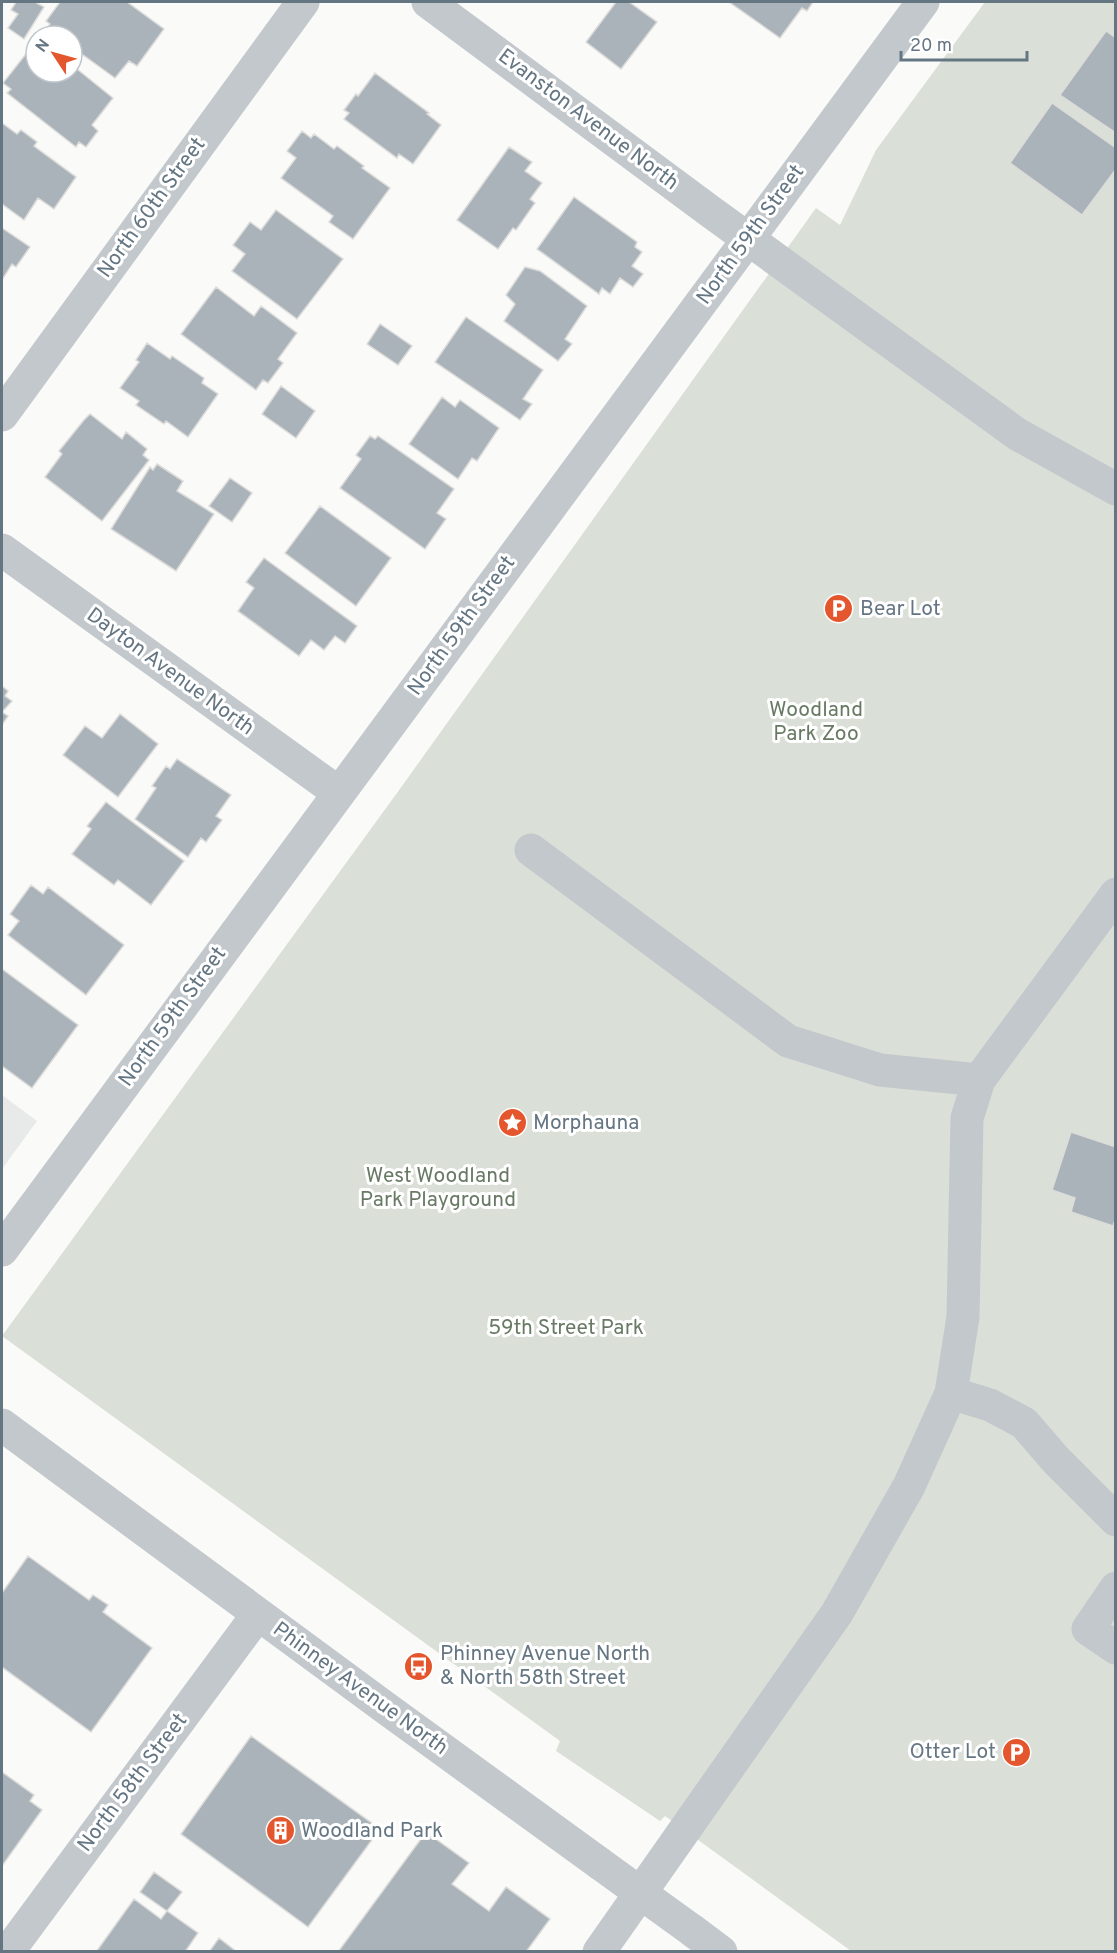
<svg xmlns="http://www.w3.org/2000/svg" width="1117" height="1953" font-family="Overpass,sans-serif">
	<rect width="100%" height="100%" fill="#fafaf8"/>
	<!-- built -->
	<path fill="#e8e9e9" d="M2,1095L37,1121L2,1169Z"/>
	<!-- green -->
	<path fill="#dadfd7" d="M985,2H1115V1951H851L665,1816L660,1821L556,1751L560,1741L2,1336L397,793L816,208L840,225L876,150Z"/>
	<!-- building -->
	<path fill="#aab3b9" stroke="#dcdcda" stroke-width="1.5" d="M16,2H35L44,7L24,39L8,28L18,14L11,10Z
		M60,2H127L164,29L137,66L129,61L115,78L79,52L81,48L78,46L72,55V36H46L43,34L50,24L46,21Z
		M616,2H629L657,22L621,69L586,42Z
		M729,2H813L807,11L802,8L780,38Z
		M1106,31L1116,38V133L1060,95Z
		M29,50L34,54L36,52V72H72V65L113,98L92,125L98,131L86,147L79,142L76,147L7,93L11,89L3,83Z
		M375,73L429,113L427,114L441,125L413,164L399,154L397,158L344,119L349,113L344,110L356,94L358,96Z
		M1052,103L1116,148V169L1082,215L1010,163Z
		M2,123L17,134L21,130L37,142L34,146L76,177L54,209L38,198L24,220L2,204Z
		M302,131L311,138L314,134L334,149L337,146L364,166L362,168L390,188L353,239L329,222L333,216L281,178L296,158L287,151Z
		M509,147L532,162L525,171L542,183L530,199L535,203L516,230L513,228L498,249L457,220Z
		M574,197L637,242L635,247L642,252L632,266L643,274L633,287L620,278L610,294L602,288L599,294L537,249Z
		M276,210L343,259L297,319L232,271L245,254L233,245L250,222L261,230Z
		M2,228L30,247L16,267L12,264L2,280Z
		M525,267L540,271L587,306L565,339L572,344L558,361L504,321L515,304L506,295Z
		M216,287L254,316L261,306L297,333L278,359L283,363L268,383L263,380L256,390L181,334Z
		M466,317L543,370L523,399L532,404L520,420L435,362Z
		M380,324L412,346L398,365L367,344Z
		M147,343L170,359L172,356L204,378L202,383L218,394L188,437L166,421L164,424L136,405L139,401L120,388L139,362L136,360Z
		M281,386L315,411L296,438L262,414Z
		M442,397L455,407L460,400L499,428L477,461L472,458L458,479L409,444Z
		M90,414L122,439L126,432L147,449L143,455L149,460L102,521L45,477L62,454L59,451L84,420Z
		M370,436L375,439L378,436L454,489L437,513L446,519L425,549L340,488L361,459L356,455Z
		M157,464L183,481L177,491L214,514L176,571L111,529L150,467L153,470Z
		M230,478L252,493L232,522L209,506Z
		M320,506L391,558L356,606L285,553Z
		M264,558L357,626L345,643L335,636L324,650L311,640L299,656L238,611L254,588L246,582Z
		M2,686L8,691L5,696L12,701L2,712L8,716L2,725Z
		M120,714L158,744L118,797L63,755L85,726L102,738Z
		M177,759L231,795L216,816L222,820L206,842L201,838L188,857L135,819L156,788L152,786L166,766L170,769Z
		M106,802L184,861L151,905L118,880L114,885L72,854L91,829L87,826Z
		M31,885L43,894L48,887L124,945L86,995L8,935L19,921L10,914Z
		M2,969L78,1025L32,1088L2,1066Z
		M1071,1132L1116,1147V1217L1113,1226L1071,1212L1075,1198L1052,1190Z
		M28,1556L89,1600L93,1595L108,1605L103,1612L152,1648L91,1732L2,1667V1593Z
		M251,1736L380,1829L308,1927L181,1834Z
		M2,1772L34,1795L30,1801L42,1810L2,1866Z
		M426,1832L469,1863L452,1884L489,1911L506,1887L550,1919L526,1952H338Z
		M154,1872L182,1892L167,1911L140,1892Z
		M134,1899L161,1919L167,1911L198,1933L185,1952H96Z
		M219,1938L237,1952H209Z"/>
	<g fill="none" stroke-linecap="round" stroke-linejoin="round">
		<!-- minor -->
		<path stroke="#c3c8cc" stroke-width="33" d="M428,2L711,212L1017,434L1116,489
			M2,415L303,2
			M2,550L339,793
			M531,850L788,1041L880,1070L979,1080
			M2,1250L923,2
			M951,1393L990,1405L1024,1423L1056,1460L1116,1520
			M2,1425L387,1709L599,1863
			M1116,1588L1088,1629L1116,1648
			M693,1931L721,1952
			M8,1952L258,1614
			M599,1952L837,1613L909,1486L951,1393L963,1317L967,1118L979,1080L1116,894"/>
		<!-- minor-bridge -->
		<path stroke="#c3c8cc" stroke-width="33" d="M599,1863L693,1931"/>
	</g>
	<!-- icons -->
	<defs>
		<symbol id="parking-disc" viewBox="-11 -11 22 22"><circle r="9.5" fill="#e4572e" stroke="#fff"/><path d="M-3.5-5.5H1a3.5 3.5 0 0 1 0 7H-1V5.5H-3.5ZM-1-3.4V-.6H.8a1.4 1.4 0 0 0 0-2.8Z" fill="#fff"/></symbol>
		<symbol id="sight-disc" viewBox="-11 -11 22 22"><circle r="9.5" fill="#e4572e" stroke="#fff"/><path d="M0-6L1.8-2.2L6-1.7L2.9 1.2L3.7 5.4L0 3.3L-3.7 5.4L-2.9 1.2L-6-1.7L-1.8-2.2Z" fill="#fff"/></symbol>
		<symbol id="bus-disc" viewBox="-11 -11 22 22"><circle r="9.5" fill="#e4572e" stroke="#fff"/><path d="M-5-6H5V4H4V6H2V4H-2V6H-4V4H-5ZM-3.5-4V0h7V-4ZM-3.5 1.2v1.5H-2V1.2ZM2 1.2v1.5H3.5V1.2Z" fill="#fff"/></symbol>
		<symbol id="building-disc" viewBox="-11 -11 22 22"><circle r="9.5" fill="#e4572e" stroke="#fff"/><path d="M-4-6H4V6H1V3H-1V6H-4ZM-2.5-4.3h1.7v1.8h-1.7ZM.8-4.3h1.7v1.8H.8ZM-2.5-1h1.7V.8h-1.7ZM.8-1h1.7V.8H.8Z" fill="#fff"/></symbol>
	</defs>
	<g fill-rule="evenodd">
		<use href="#parking-disc" x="822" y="592" width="33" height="33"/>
		<use href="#sight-disc" x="496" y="1106" width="33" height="33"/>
		<use href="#bus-disc" x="402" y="1650" width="33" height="33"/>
		<use href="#parking-disc" x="1000" y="1736" width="33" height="33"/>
		<use href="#building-disc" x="264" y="1814" width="33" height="33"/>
	</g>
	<g text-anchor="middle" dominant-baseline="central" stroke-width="6" stroke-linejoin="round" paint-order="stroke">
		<!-- street labels -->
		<g font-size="21" fill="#657683" stroke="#fff">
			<text transform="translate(588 120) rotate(37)">Evanston Avenue North</text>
			<text transform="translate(152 208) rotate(-54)">North 60th Street</text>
			<text transform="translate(751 235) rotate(-54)">North 59th Street</text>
			<text transform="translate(462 626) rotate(-54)">North 59th Street</text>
			<text transform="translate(170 672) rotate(36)">Dayton Avenue North</text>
			<text transform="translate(173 1017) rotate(-54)">North 59th Street</text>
			<text transform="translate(360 1689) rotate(36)">Phinney Avenue North</text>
			<text transform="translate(133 1783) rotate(-53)">North 58th Street</text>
		</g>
		<!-- poi labels -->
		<g font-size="21" fill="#657683" stroke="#fff" text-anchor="start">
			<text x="860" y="609">Bear Lot</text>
			<text x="533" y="1123">Morphauna</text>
			<text x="440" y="1654">Phinney Avenue North<tspan x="440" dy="24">&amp; North 58th Street</tspan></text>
			<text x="996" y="1752" text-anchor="end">Otter Lot</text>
			<text x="301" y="1831">Woodland Park</text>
		</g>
		<!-- park labels -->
		<g font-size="21" fill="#687a64" stroke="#fff">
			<text x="816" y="710">Woodland<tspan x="816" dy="24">Park Zoo</tspan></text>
			<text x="438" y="1176">West Woodland<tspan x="438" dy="24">Park Playground</tspan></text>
			<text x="566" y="1328">59th Street Park</text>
		</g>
	</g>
	<!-- border -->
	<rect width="1117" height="1953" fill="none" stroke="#657683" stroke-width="6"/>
	<!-- north arrow -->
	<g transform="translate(54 54) rotate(306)"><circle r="28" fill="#ffffff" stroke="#c1c8cd" stroke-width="1.5"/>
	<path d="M0-4.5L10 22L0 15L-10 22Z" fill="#e4572e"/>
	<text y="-9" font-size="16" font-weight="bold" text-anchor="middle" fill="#657683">N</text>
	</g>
	<!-- scale -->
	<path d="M901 51v9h126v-9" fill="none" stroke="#657683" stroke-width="3"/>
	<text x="910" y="51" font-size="18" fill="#657683" stroke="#ffffff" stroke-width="4.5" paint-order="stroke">20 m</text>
</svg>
